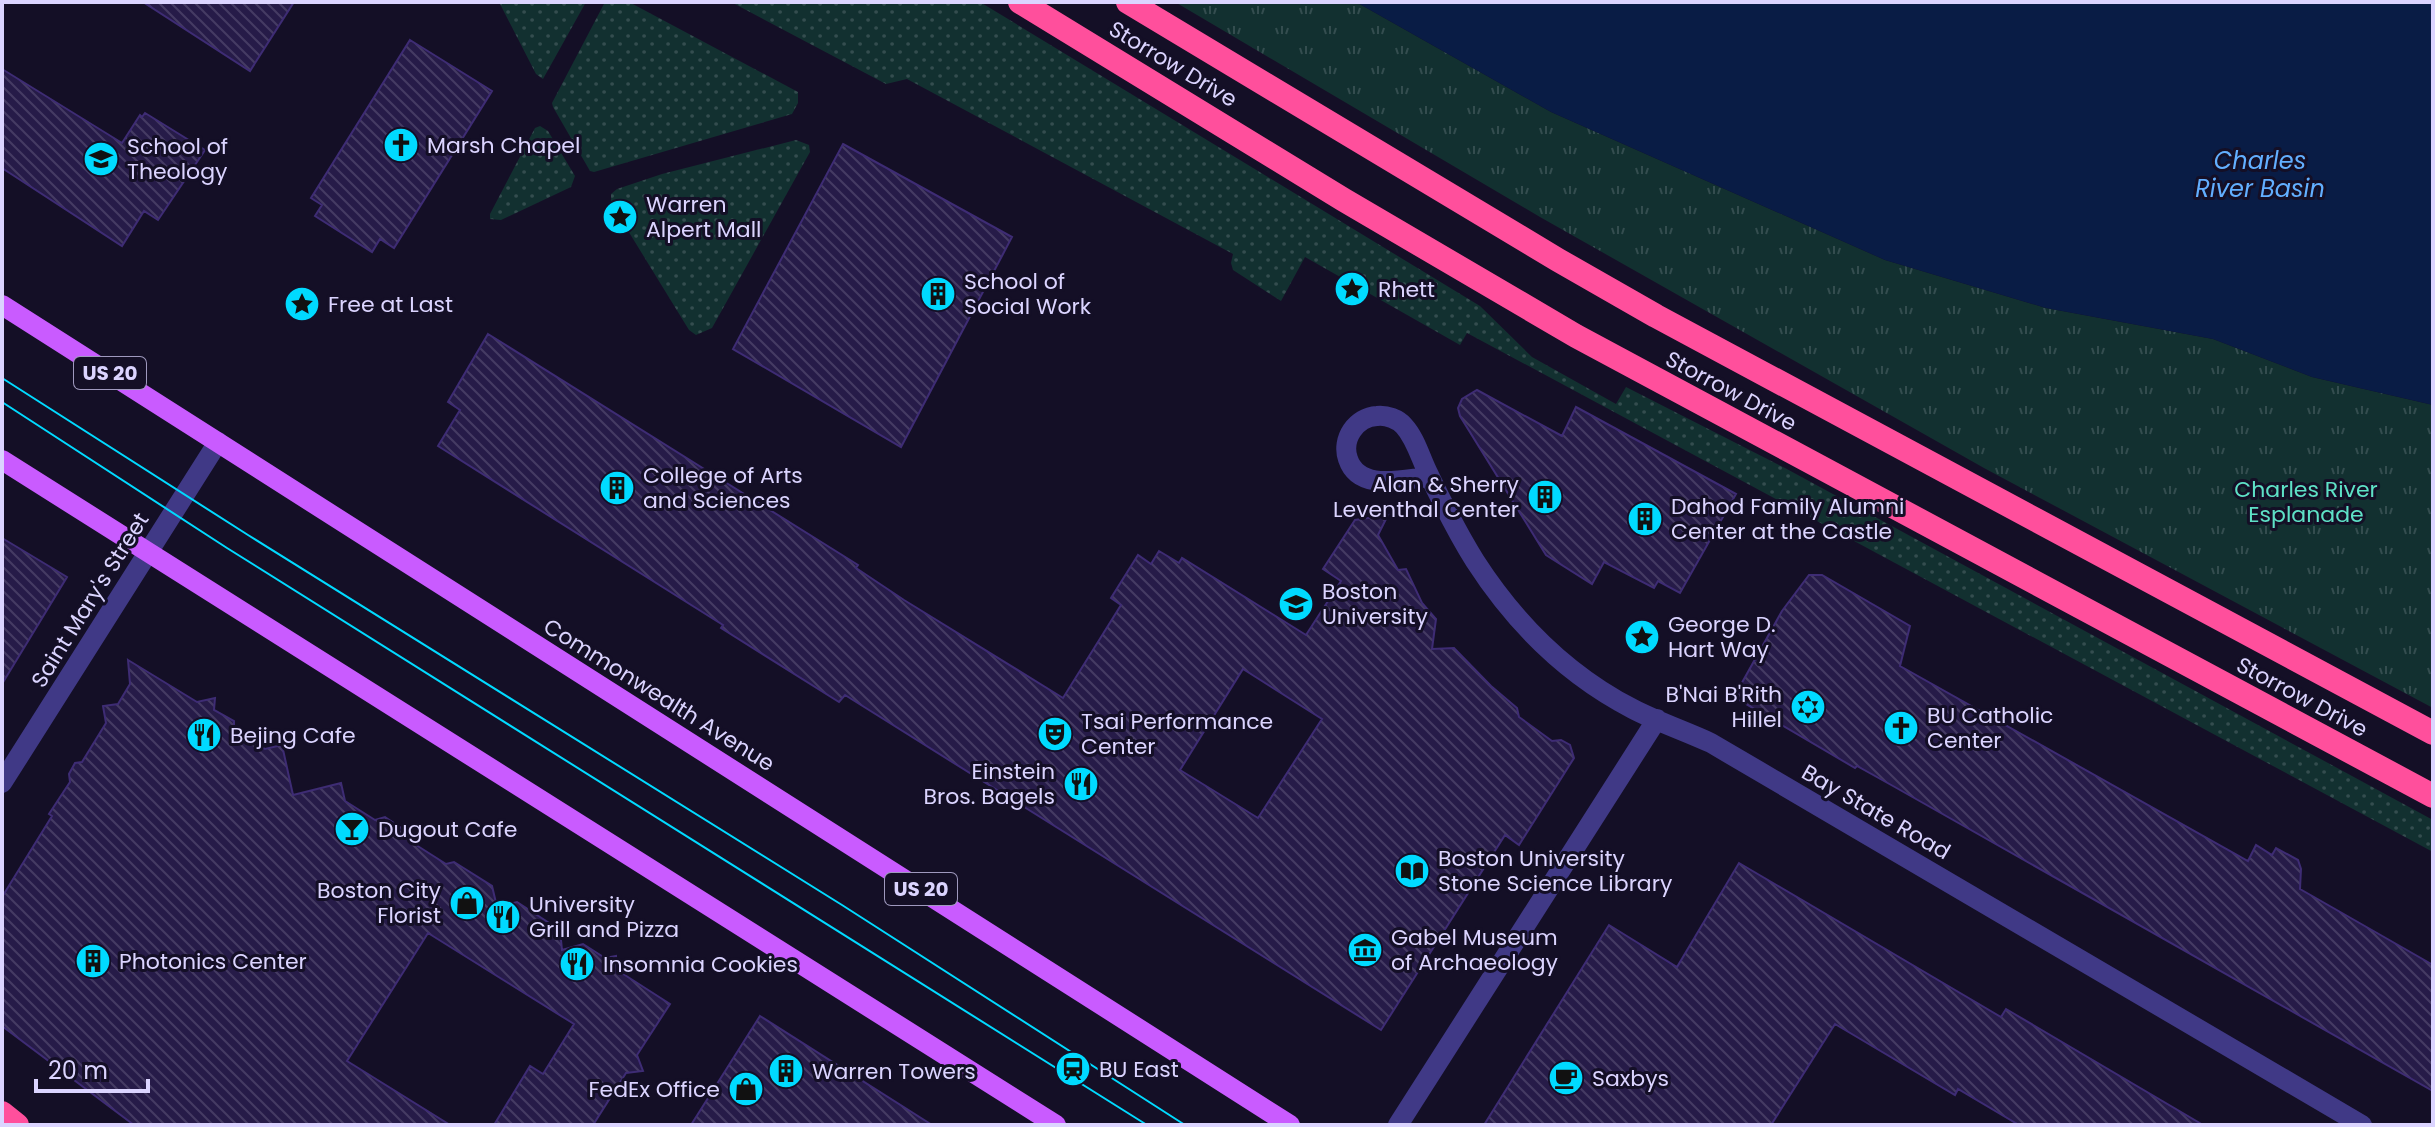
<svg xmlns="http://www.w3.org/2000/svg" width="2435" height="1127" font-family="Poppins,sans-serif">
	<defs>
		<pattern id="grass-dots" width="8" height="8" patternUnits="userSpaceOnUse" patternTransform="scale(2)"><rect width="8" height="8" fill="#123030"/><path d="M2 2h.1M6 6h.1" fill="none" stroke="#344d4f" stroke-width="1.8" stroke-linecap="round"/></pattern>
		<pattern id="park-tufts" width="24" height="20" patternUnits="userSpaceOnUse" patternTransform="scale(2)"><rect width="24" height="20" fill="#123030"/><path d="M3 7l-1-3M5 7V3M7 7l1-3M15 17l-1-3M17 17v-4M19 17l1-3" fill="none" stroke="#344d4f"/></pattern>
		<pattern id="building-back-hatch" width="6" height="6" patternUnits="userSpaceOnUse" patternTransform="scale(2)"><rect width="6" height="6" fill="#261b48"/><path d="M-1 5l2 2M0 0l6 6M5-1l2 2" fill="none" stroke="#453b63"/></pattern>
	</defs>
	<rect width="100%" height="100%" fill="#140f26"/>
	<!-- grass -->
	<path fill="url(#grass-dots)" d="M499,2H586L543,79L536,74Z
		M605,2H629L798,92V103L792,114L594,172L590,171L553,107L552,103Z
		M731,2H980L1480,306L1532,357L1616,404L1626,387L1785,468L2433,820V852L1467,333L1460,345L1305,257L1281,301L1233,270L1231,263L1233,254L907,79L886,84Z
		M540,126L548,131L575,176L571,187L501,220L490,219V214L535,128Z
		M796,140L809,145L810,152L712,328L696,335L689,330L611,203V194L617,189L662,174Z"/>
	<!-- park -->
	<path fill="url(#park-tufts)" d="M1175,2H1356L1551,112L1885,260L2046,308L2213,339L2312,377L2433,405V708L1984,468L1540,217Z"/>
	<!-- water -->
	<path fill="#091c45" d="M1356,2H2433V405L2312,377L2213,339L2046,308L1885,260L1551,112Z"/>
	<!-- building -->
	<path fill="url(#building-back-hatch)" stroke="#3e2c74" stroke-width="2" fill-rule="evenodd" d="M143,2H294L250,71Z
		M410,40L492,91L394,248L380,239L372,252L315,216L322,205L311,198Z
		M2,69L122,143L140,115L142,117L145,113L205,150L158,220L144,211L122,246L2,168Z
		M843,144L1012,237L901,447L733,349Z
		M488,334L858,565L856,568L904,600L1063,698L1121,605L1111,598L1138,555L1151,564L1159,551L1179,563L1182,558L1306,635L1341,581L1323,569L1355,520L1388,515L1378,535L1398,570L1406,569L1422,603L1436,619L1432,649L1454,648L1491,686L1517,708L1519,717L1552,741L1561,740L1570,745L1574,758L1519,845L1505,835L1381,1030L845,695L839,702L721,628L723,625L438,446L460,410L448,402ZM1243,669L1322,719L1258,818L1180,770Z
		M1477,390L1562,436L1576,407L1736,494L1680,593L1658,581L1654,588L1604,562L1592,584L1546,555L1460,416L1458,408L1462,399Z
		M2,538L67,577L2,684Z
		M1809,575H1822L1910,626L1900,666L2248,861L2256,845L2272,855L2276,848L2298,860L2301,869L2300,889L2433,965V1091L1893,786L1857,766L1855,768L1734,697L1782,611Z
		M128,660L197,702L215,698L214,710L234,721V730L265,749L282,745L293,795L341,783L345,801L375,820L385,817L413,836V843L446,864L454,862L492,886L497,907L517,902L560,930L562,950L583,944L605,958L616,956L617,970L670,1004L637,1055L643,1071L626,1073L593,1125H494L530,1066L543,1074L574,1024L428,933L347,1061L450,1125H134L2,1026V897L52,816L49,814L70,782L69,774L75,763L82,762L106,723L103,706L118,704L130,684Z
		M1739,863L2001,1017L2006,1009L2203,1125H2019L1958,1089L1955,1095L1835,1024L1771,1125H1484L1609,925L1677,967Z
		M760,1016L932,1125H691Z"/>
	<g fill="none" stroke-linecap="round" stroke-linejoin="round">
		<!-- minor -->
		<path stroke="#403986" stroke-width="20" d="M1429,477C1403,479 1359,492 1348,459C1341,439 1356,417 1377,416C1387,415 1398,419 1404,426C1416,439 1421,460 1429,475C1443,504 1458,534 1475,561C1515,623 1567,675 1633,709C1658,722 1685,731 1711,743L2362,1125
			M1398,1125L1657,719"/>
		<!-- tertiary -->
		<path stroke="#403986" stroke-width="20" d="M2,783L218,442"/>
		<!-- primary -->
		<path stroke="#c95bff" stroke-width="20" d="M2,305L1290,1125
			M2,460L1056,1125"/>
		<!-- motorway -->
		<path stroke="#ff4f9c" stroke-width="24" d="M1020,2L1344,200L1576,336L2433,796
			M1128,2L1558,260L1656,316L2433,733
			M2,1113L17,1125"/>
		<!-- tram -->
		<path stroke="#00daff" stroke-width="2" d="M2,378L248,535L842,905L1185,1125
			M2,402L227,548L1147,1125"/>
	</g>
	<!-- icons -->
	<defs>
		<symbol id="church-disc" viewBox="-11 -11 22 22"><circle r="9.5" fill="#00daff" stroke="#140f26"/><path d="M-1.2-6h2.4v3.5h3.3v2.4h-3.3V6h-2.4V-.1h-3.3v-2.4h3.3Z" fill="#111"/></symbol>
		<symbol id="university-disc" viewBox="-11 -11 22 22"><circle r="9.5" fill="#00daff" stroke="#140f26"/><path d="M0-5L7-2L0 1L-7-2ZM-4 1L0 2.5L4 1V4Q0 6-4 4Z" fill="#111"/></symbol>
		<symbol id="sight-disc" viewBox="-11 -11 22 22"><circle r="9.5" fill="#00daff" stroke="#140f26"/><path d="M0-6L1.8-2.2L6-1.7L2.9 1.2L3.7 5.4L0 3.3L-3.7 5.4L-2.9 1.2L-6-1.7L-1.8-2.2Z" fill="#111"/></symbol>
		<symbol id="building-disc" viewBox="-11 -11 22 22"><circle r="9.5" fill="#00daff" stroke="#140f26"/><path d="M-4-6H4V6H1V3H-1V6H-4ZM-2.5-4.3h1.7v1.8h-1.7ZM.8-4.3h1.7v1.8H.8ZM-2.5-1h1.7V.8h-1.7ZM.8-1h1.7V.8H.8Z" fill="#111"/></symbol>
		<symbol id="synagogue-disc" viewBox="-11 -11 22 22"><circle r="9.5" fill="#00daff" stroke="#140f26"/><path d="M0-6.5L5.6 3.2H-5.6ZM0 6.5L5.6-3.2H-5.6Z" fill="#111"/></symbol>
		<symbol id="theatre-disc" viewBox="-11 -11 22 22"><circle r="9.5" fill="#00daff" stroke="#140f26"/><path d="M-5-5.5Q0-4 5-5.5V0Q5 5 0 6Q-5 5-5 0ZM-3.3-2.5H-1v1.5H-3.3ZM1-2.5H3.3v1.5H1ZM-2.8 1Q0 5.5 2.8 1Z" fill="#111"/></symbol>
		<symbol id="restaurant-disc" viewBox="-11 -11 22 22"><circle r="9.5" fill="#00daff" stroke="#140f26"/><path d="M-5-6h1v4h1v-4h1v4h1v-4h1v5L-1.5 .5V6h-2V.5L-5-1ZM5-6V6H3V1.5H1.5Q1.5-4 5-6Z" fill="#111"/></symbol>
		<symbol id="bar-disc" viewBox="-11 -11 22 22"><circle r="9.5" fill="#00daff" stroke="#140f26"/><path d="M-6-5H6L.8 .8V4.5H3.5V6h-7V4.5H-.8V.8Z" fill="#111"/></symbol>
		<symbol id="library-disc" viewBox="-11 -11 22 22"><circle r="9.5" fill="#00daff" stroke="#140f26"/><path d="M-6-4Q-3-5.5-.7-3.5V5Q-3 3-6 4ZM6-4Q3-5.5 .7-3.5V5Q3 3 6 4Z" fill="#111"/></symbol>
		<symbol id="shop-disc" viewBox="-11 -11 22 22"><circle r="9.5" fill="#00daff" stroke="#140f26"/><path d="M-5-2.5h2.3a2.7 3.5 0 0 1 5.4 0H5L5.5 6h-11ZM-1.5-2.5h3a1.5 2.3 0 0 0-3 0Z" fill="#111"/></symbol>
		<symbol id="museum-disc" viewBox="-11 -11 22 22"><circle r="9.5" fill="#00daff" stroke="#140f26"/><path d="M0-6L6-3V-2H-6V-3ZM-5-1h2V3h-2ZM-1-1h2V3h-2ZM3-1h2V3H3ZM-6 4H6V6H-6Z" fill="#111"/></symbol>
		<symbol id="station-disc" viewBox="-11 -11 22 22"><circle r="9.5" fill="#00daff" stroke="#140f26"/><path d="M-3-6H3Q5-6 5-4V2Q5 4 3 4L4.5 6H3L1.5 4h-3L-3 6H-4.5L-3 4Q-5 4-5 2V-4Q-5-6-3-6ZM-3.5-4v3h7v-3ZM-3.5 1v1.5H-2V1ZM2 1v1.5H3.5V1Z" fill="#111"/></symbol>
		<symbol id="cafe-disc" viewBox="-11 -11 22 22"><circle r="9.5" fill="#00daff" stroke="#140f26"/><path d="M-5.5-4.5H6V0H3Q3 3.5 0 3.5H-2.5Q-5.5 3.5-5.5 0ZM3-3.2v2h1.7v-2ZM-6 4.5H4V6H-6Z" fill="#111"/></symbol>
	</defs>
	<g fill-rule="evenodd">
		<use href="#church-disc" x="381" y="125" width="40" height="40"/>
		<use href="#university-disc" x="81" y="139" width="40" height="40"/>
		<use href="#sight-disc" x="600" y="197" width="40" height="40"/>
		<use href="#sight-disc" x="1332" y="269" width="40" height="40"/>
		<use href="#building-disc" x="918" y="274" width="40" height="40"/>
		<use href="#sight-disc" x="282" y="284" width="40" height="40"/>
		<use href="#building-disc" x="597" y="468" width="40" height="40"/>
		<use href="#building-disc" x="1525" y="477" width="40" height="40"/>
		<use href="#building-disc" x="1625" y="499" width="40" height="40"/>
		<use href="#university-disc" x="1276" y="584" width="40" height="40"/>
		<use href="#sight-disc" x="1622" y="617" width="40" height="40"/>
		<use href="#synagogue-disc" x="1788" y="687" width="40" height="40"/>
		<use href="#church-disc" x="1881" y="708" width="40" height="40"/>
		<use href="#theatre-disc" x="1035" y="714" width="40" height="40"/>
		<use href="#restaurant-disc" x="184" y="715" width="40" height="40"/>
		<use href="#restaurant-disc" x="1061" y="764" width="40" height="40"/>
		<use href="#bar-disc" x="332" y="809" width="40" height="40"/>
		<use href="#library-disc" x="1392" y="851" width="40" height="40"/>
		<use href="#shop-disc" x="447" y="883" width="40" height="40"/>
		<use href="#restaurant-disc" x="483" y="897" width="40" height="40"/>
		<use href="#museum-disc" x="1345" y="930" width="40" height="40"/>
		<use href="#building-disc" x="73" y="941" width="40" height="40"/>
		<use href="#restaurant-disc" x="557" y="944" width="40" height="40"/>
		<use href="#station-disc" x="1053" y="1049" width="40" height="40"/>
		<use href="#building-disc" x="766" y="1051" width="40" height="40"/>
		<use href="#cafe-disc" x="1546" y="1058" width="40" height="40"/>
		<use href="#shop-disc" x="726" y="1069" width="40" height="40"/>
	</g>
	<g text-anchor="middle" dominant-baseline="central" stroke-width="6" stroke-linejoin="round" paint-order="stroke">
		<!-- shield labels -->
		<g fill="#140f26" stroke="#9f99be" stroke-width="2">
			<rect x="74" y="357" width="72" height="32" rx="6"/>
			<rect x="885" y="873" width="72" height="32" rx="6"/>
		</g>
		<g font-size="20" font-weight="bold" fill="#dbd4ff">
			<text x="110" y="373">US 20</text>
			<text x="921" y="889">US 20</text>
		</g>
		<!-- street labels -->
		<g font-size="22" fill="#dbd4ff" stroke="#140f26">
			<text transform="translate(1173 64) rotate(31)">Storrow Drive</text>
			<text transform="translate(1731 391) rotate(28)">Storrow Drive</text>
			<text transform="translate(90 600) rotate(-58)">Saint Mary's Street</text>
			<text transform="translate(659 695) rotate(32)">Commonwealth Avenue</text>
			<text transform="translate(2302 697) rotate(28)">Storrow Drive</text>
			<text transform="translate(1876 812) rotate(30)">Bay State Road</text>
		</g>
		<!-- poi labels -->
		<g font-size="22" fill="#dbd4ff" stroke="#140f26" text-anchor="start">
			<text x="427" y="145">Marsh Chapel</text>
			<text x="127" y="146">School of<tspan x="127" dy="25">Theology</tspan></text>
			<text x="646" y="204">Warren<tspan x="646" dy="25">Alpert Mall</tspan></text>
			<text x="964" y="281">School of<tspan x="964" dy="25">Social Work</tspan></text>
			<text x="1378" y="289">Rhett</text>
			<text x="328" y="304">Free at Last</text>
			<text x="643" y="475">College of Arts<tspan x="643" dy="25">and Sciences</tspan></text>
			<text x="1519" y="484" text-anchor="end">Alan &amp; Sherry<tspan x="1519" dy="25">Leventhal Center</tspan></text>
			<text x="1671" y="506">Dahod Family Alumni<tspan x="1671" dy="25">Center at the Castle</tspan></text>
			<text x="1322" y="591">Boston<tspan x="1322" dy="25">University</tspan></text>
			<text x="1668" y="624">George D.<tspan x="1668" dy="25">Hart Way</tspan></text>
			<text x="1782" y="694" text-anchor="end">B'Nai B'Rith<tspan x="1782" dy="25">Hillel</tspan></text>
			<text x="1927" y="715">BU Catholic<tspan x="1927" dy="25">Center</tspan></text>
			<text x="1081" y="721">Tsai Performance<tspan x="1081" dy="25">Center</tspan></text>
			<text x="230" y="735">Bejing Cafe</text>
			<text x="1055" y="771" text-anchor="end">Einstein<tspan x="1055" dy="25">Bros. Bagels</tspan></text>
			<text x="378" y="829">Dugout Cafe</text>
			<text x="1438" y="858">Boston University<tspan x="1438" dy="25">Stone Science Library</tspan></text>
			<text x="441" y="890" text-anchor="end">Boston City<tspan x="441" dy="25">Florist</tspan></text>
			<text x="529" y="904">University<tspan x="529" dy="25">Grill and Pizza</tspan></text>
			<text x="1391" y="937">Gabel Museum<tspan x="1391" dy="25">of Archaeology</tspan></text>
			<text x="119" y="961">Photonics Center</text>
			<text x="603" y="964">Insomnia Cookies</text>
			<text x="1099" y="1069">BU East</text>
			<text x="812" y="1071">Warren Towers</text>
			<text x="1592" y="1078">Saxbys</text>
			<text x="720" y="1089" text-anchor="end">FedEx Office</text>
		</g>
		<!-- park labels -->
		<g font-size="22" fill="#5ee1c6" stroke="#140f26">
			<text x="2306" y="489">Charles River<tspan x="2306" dy="25">Esplanade</tspan></text>
		</g>
		<!-- water labels -->
		<g font-size="24" font-style="italic" fill="#62afff" stroke="#140f26">
			<text x="2260" y="160">Charles<tspan x="2260" dy="28">River Basin</tspan></text>
		</g>
	</g>
	<!-- border -->
	<rect width="2435" height="1127" fill="none" stroke="#dbd4ff" stroke-width="8"/>
	<!-- scale -->
	<path d="M36 1079v12h112v-12" fill="none" stroke="#dbd4ff" stroke-width="4"/>
	<text x="48" y="1079" font-size="24" fill="#dbd4ff" stroke="#140f26" stroke-width="6" paint-order="stroke">20 m</text>
</svg>
